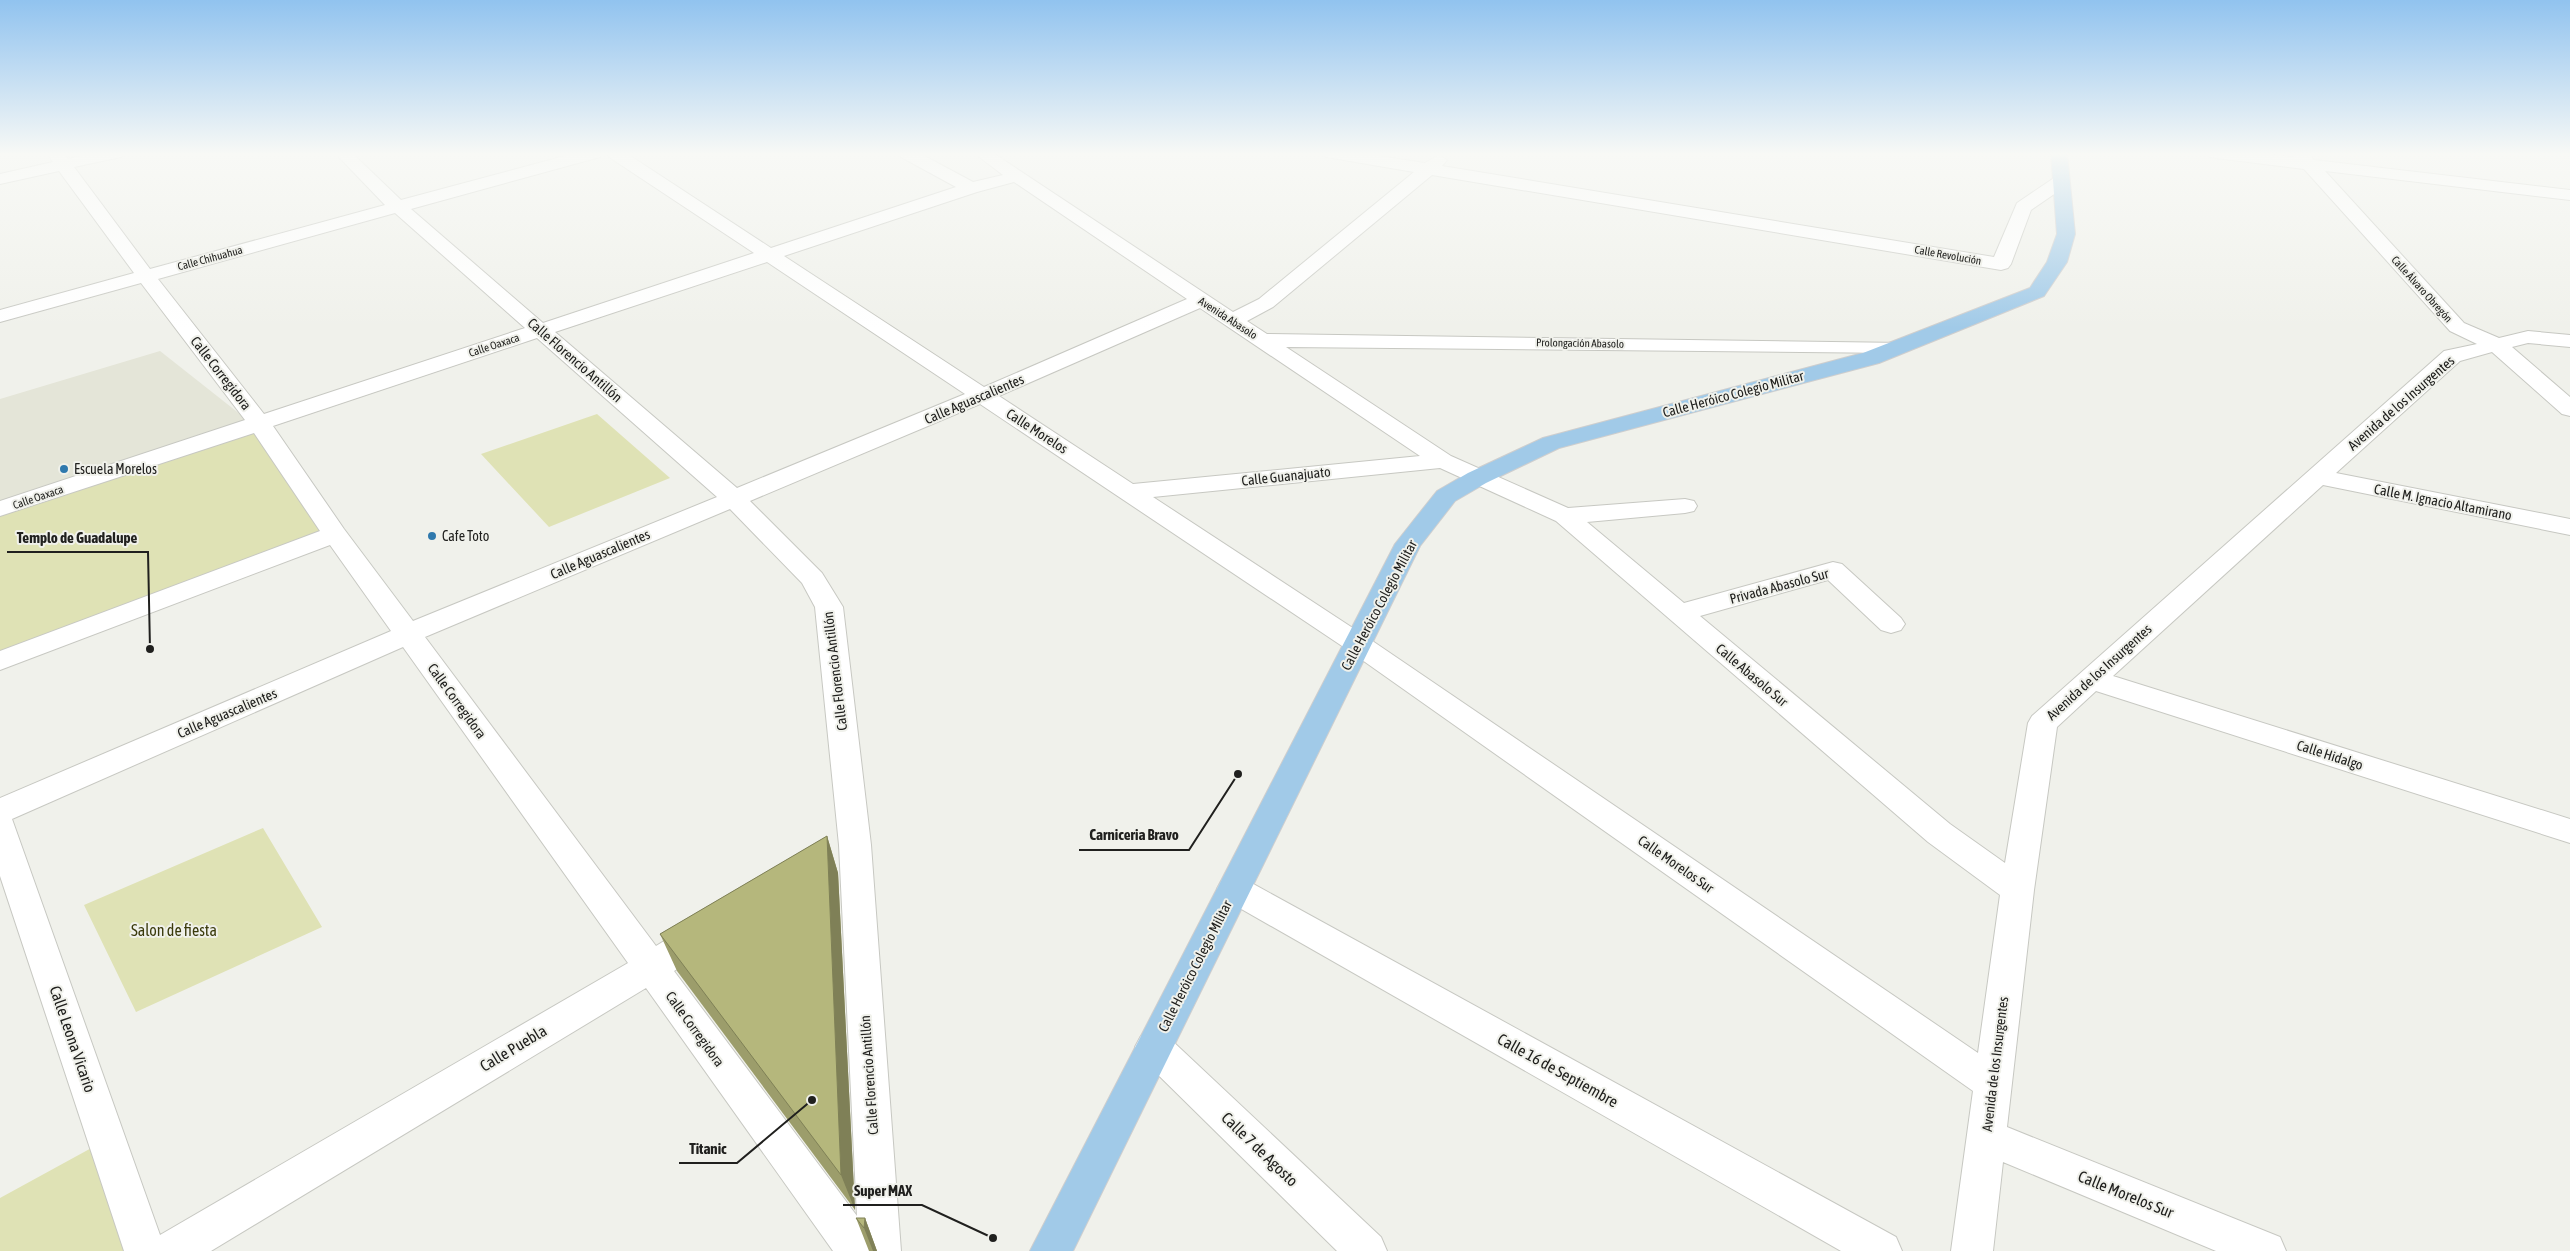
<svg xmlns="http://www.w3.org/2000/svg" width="2570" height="1251" font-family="'Asap Condensed',sans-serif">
	<rect width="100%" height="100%" fill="#f0f1eb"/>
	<!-- built -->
	<path fill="#e4e5d8" d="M160,351L255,426L0,513V399Z"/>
	<!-- green -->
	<path fill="#dfe2b5" d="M597,414L670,478L549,527L481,454Z
		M255,426L335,534L0,661V513Z
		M263,828L322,927L136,1012L84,905Z
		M106,1140L144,1251H0V1198Z"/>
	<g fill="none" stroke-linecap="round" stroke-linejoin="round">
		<defs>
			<path id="minor" d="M47,153H63L68,159L94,153H123L121,157L74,167L150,269L385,205L335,153H352L401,200L576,153H602L600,157L411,209L543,323L754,253L609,157L607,153H626L771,248L956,187L901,157L899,153H919L973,182L1003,175L974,153H993L1233,312L1259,299L1414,172L1332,158L1326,157L1324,153H1360L1425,163L1439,155L1447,160L1442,166L1994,257L2017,203L2054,178H2066L2069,182L2066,186L2031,210L2011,264L2008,268L2001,270L1432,175L1273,307L1247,321L1267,334L1904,343L1908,347L1904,351L1897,353L1286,347L1451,456L1568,508L1685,499L1694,501L1697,506L1694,511L1685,513L1587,522L1684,603L1833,562L1842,564L1901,618L1905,624L1901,630L1891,633L1881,630L1828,580L1700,616L1950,824L2005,863L2028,723L2032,716L2444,351L2477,344L2450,331L2304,169L2216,158L2210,157L2208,153H2255L2294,157L2291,153H2308L2314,160L2570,190V200L2325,171L2464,323L2499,338L2528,331L2570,335V347L2528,343L2512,347L2570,397V416L2562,414L2492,352L2460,361L2336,473L2570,519V535L2323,485L2113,676L2570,819V843L2096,691L2057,727L2034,890L2007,1127L2280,1237L2286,1251H2216L2003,1162L1993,1251H1951L1973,1091L1348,650L980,404L750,501L822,573L843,607L871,845L901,1251H833L646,988L211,1251H124L0,876V798L391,631L330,545L0,670V651L320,531L254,433L0,516V501L245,420L141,283L0,322V310L134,273L59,171L0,184V174L53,162ZM1014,182L1187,299L984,387L784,256L977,192ZM395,213L525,328L264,414L158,279ZM767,262L965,394L737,488L555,332ZM1200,308L1420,456L1133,484L999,396ZM537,338L717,497L413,621L344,529L273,426ZM1440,468L1556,521L1928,842L2000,895L1978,1053L1368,638L1153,497ZM730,509L802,583L815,607L839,845L857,1216L674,971L713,947L718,937L713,927C691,920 675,935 656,946L425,637ZM403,647L628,963L160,1235L12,819Z
				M1234,876L1246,880L1896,1237L1902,1251H1841L1222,898L1217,889L1222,880Z
				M1154,1031L1167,1036L1381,1237L1387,1251H1337L1141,1058L1135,1047L1141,1036Z"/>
			<path id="major" d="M2051,153H2067L2075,234L2067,262L2044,296L1879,363L1559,448L1486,483L1455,501L1420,546L1073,1251H1030L1395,544L1437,491L1468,473L1543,438L1863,353L2030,288L2047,262L2057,234Z"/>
		</defs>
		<!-- minor casing -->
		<use href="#minor" stroke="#c7c8c2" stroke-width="2"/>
		<!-- major casing -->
		<use href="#major" stroke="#cecece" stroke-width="2"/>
		<!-- minor -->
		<use href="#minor" fill="#fff" fill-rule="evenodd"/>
		<!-- major -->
		<use href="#major" fill="#a1cae8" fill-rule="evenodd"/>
	</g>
	<!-- wall -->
	<path fill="#9c9d6b" d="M827,836L838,873L855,1210L677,971L660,934Z
		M856,1218H865L877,1251H869Z"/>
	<!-- shaded-wall -->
	<path fill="#7f8057" d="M827,836L838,873L855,1210L841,1175Z
		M865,1218L877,1251H873L864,1228Z"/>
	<!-- building -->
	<path fill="#b5b77c" stroke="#7f8057" d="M827,836L841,1175L660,934Z
		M856,1218H865L864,1228Z"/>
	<!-- sky -->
	<linearGradient id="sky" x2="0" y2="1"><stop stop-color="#91c3ef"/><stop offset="0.47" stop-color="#f8f9f6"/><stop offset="1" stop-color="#f8f9f6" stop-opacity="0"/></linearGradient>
	<rect width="2570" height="328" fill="url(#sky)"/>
	<!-- markers -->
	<g fill="#2f79ad" stroke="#f0f1eb" stroke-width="2">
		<circle cx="64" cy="469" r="5"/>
		<circle cx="432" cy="536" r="5"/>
	</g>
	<g text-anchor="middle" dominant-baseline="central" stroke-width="4" stroke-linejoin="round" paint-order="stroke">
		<!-- far-street labels -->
		<g font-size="11" fill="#20201e" stroke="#f0f1eb">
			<text transform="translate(1948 255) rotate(10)">Calle Revolución</text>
			<text transform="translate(210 258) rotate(-15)">Calle Chihuahua</text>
			<text transform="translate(2422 289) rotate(48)">Calle Álvaro Obregón</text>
			<text transform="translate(1228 318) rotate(33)">Avenida Abasolo</text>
			<text transform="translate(1580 343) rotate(1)">Prolongación Abasolo</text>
			<text transform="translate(494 345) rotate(-18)">Calle Oaxaca</text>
			<text transform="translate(38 497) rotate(-19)">Calle Oaxaca</text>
		</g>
		<!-- street labels -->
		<g font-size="14" fill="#20201e" stroke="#f0f1eb">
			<text transform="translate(575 360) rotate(41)">Calle Florencio Antillón</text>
			<text transform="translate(221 373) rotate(52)">Calle Corregidora</text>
			<text transform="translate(1733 394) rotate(-15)">Calle Heróico Colegio Militar</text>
			<text transform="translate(974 399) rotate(-23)">Calle Aguascalientes</text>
			<text transform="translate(2401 403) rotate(-41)">Avenida de los Insurgentes</text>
			<text transform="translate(1037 431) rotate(33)">Calle Morelos</text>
			<text transform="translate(1286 476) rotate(-6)">Calle Guanajuato</text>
			<text transform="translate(2443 502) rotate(11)">Calle M. Ignacio Altamirano</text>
			<text transform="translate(600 554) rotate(-23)">Calle Aguascalientes</text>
			<text transform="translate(1779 586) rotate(-15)">Privada Abasolo Sur</text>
			<text transform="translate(1379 605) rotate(-62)">Calle Heróico Colegio Militar</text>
			<text transform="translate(835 671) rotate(-97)">Calle Florencio Antillón</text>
			<text transform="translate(2099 672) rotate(-42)">Avenida de los Insurgentes</text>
			<text transform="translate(1752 675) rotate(40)">Calle Abasolo Sur</text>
			<text transform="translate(457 701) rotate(54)">Calle Corregidora</text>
			<text transform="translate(227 713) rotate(-23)">Calle Aguascalientes</text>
			<text transform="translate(2330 755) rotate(18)">Calle Hidalgo</text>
			<text transform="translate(1676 864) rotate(35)">Calle Morelos Sur</text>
			<text transform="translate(1195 966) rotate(-63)">Calle Heróico Colegio Militar</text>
			<text transform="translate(695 1029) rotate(54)">Calle Corregidora</text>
			<text transform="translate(1995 1064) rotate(-83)">Avenida de los Insurgentes</text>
			<text transform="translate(869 1075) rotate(-94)">Calle Florencio Antillón</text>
		</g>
		<!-- poi labels -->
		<g font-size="14" fill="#20201e" stroke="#f0f1eb" text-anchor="start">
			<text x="74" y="469">Escuela Morelos</text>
			<text x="442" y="536">Cafe Toto</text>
		</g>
		<!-- near-park labels -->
		<g font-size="16" fill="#3a3a0b" stroke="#f0f1eb">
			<text x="174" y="930">Salon de fiesta</text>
		</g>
		<!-- near-street labels -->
		<g font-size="16" fill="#20201e" stroke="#f0f1eb">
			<text transform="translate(73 1039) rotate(71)">Calle Leona Vicario</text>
			<text transform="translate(513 1048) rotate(-31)">Calle Puebla</text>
			<text transform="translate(1558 1070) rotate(29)">Calle 16 de Septiembre</text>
			<text transform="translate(1260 1149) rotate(44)">Calle 7 de Agosto</text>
			<text transform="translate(2126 1194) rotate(22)">Calle Morelos Sur</text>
		</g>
	</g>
	<!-- callouts -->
	<path fill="none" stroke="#20201e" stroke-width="2" d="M150 649L148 552H7M1238 774L1189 850H1079M812 1100L737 1163H679M993 1238L922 1205H843"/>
	<g fill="#20201e" stroke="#f0f1eb" stroke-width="2">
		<circle cx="150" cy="649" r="5"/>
		<circle cx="1238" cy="774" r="5"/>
		<circle cx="812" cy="1100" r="5"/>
		<circle cx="993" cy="1238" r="5"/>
	</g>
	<g font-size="15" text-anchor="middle" font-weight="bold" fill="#20201e" stroke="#f0f1eb" stroke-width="4" stroke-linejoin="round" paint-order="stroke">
		<text x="77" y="543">Templo de Guadalupe</text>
		<text x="1134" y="840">Carniceria Bravo</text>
		<text x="708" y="1154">Titanic</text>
		<text x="883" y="1196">Super MAX</text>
	</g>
</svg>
